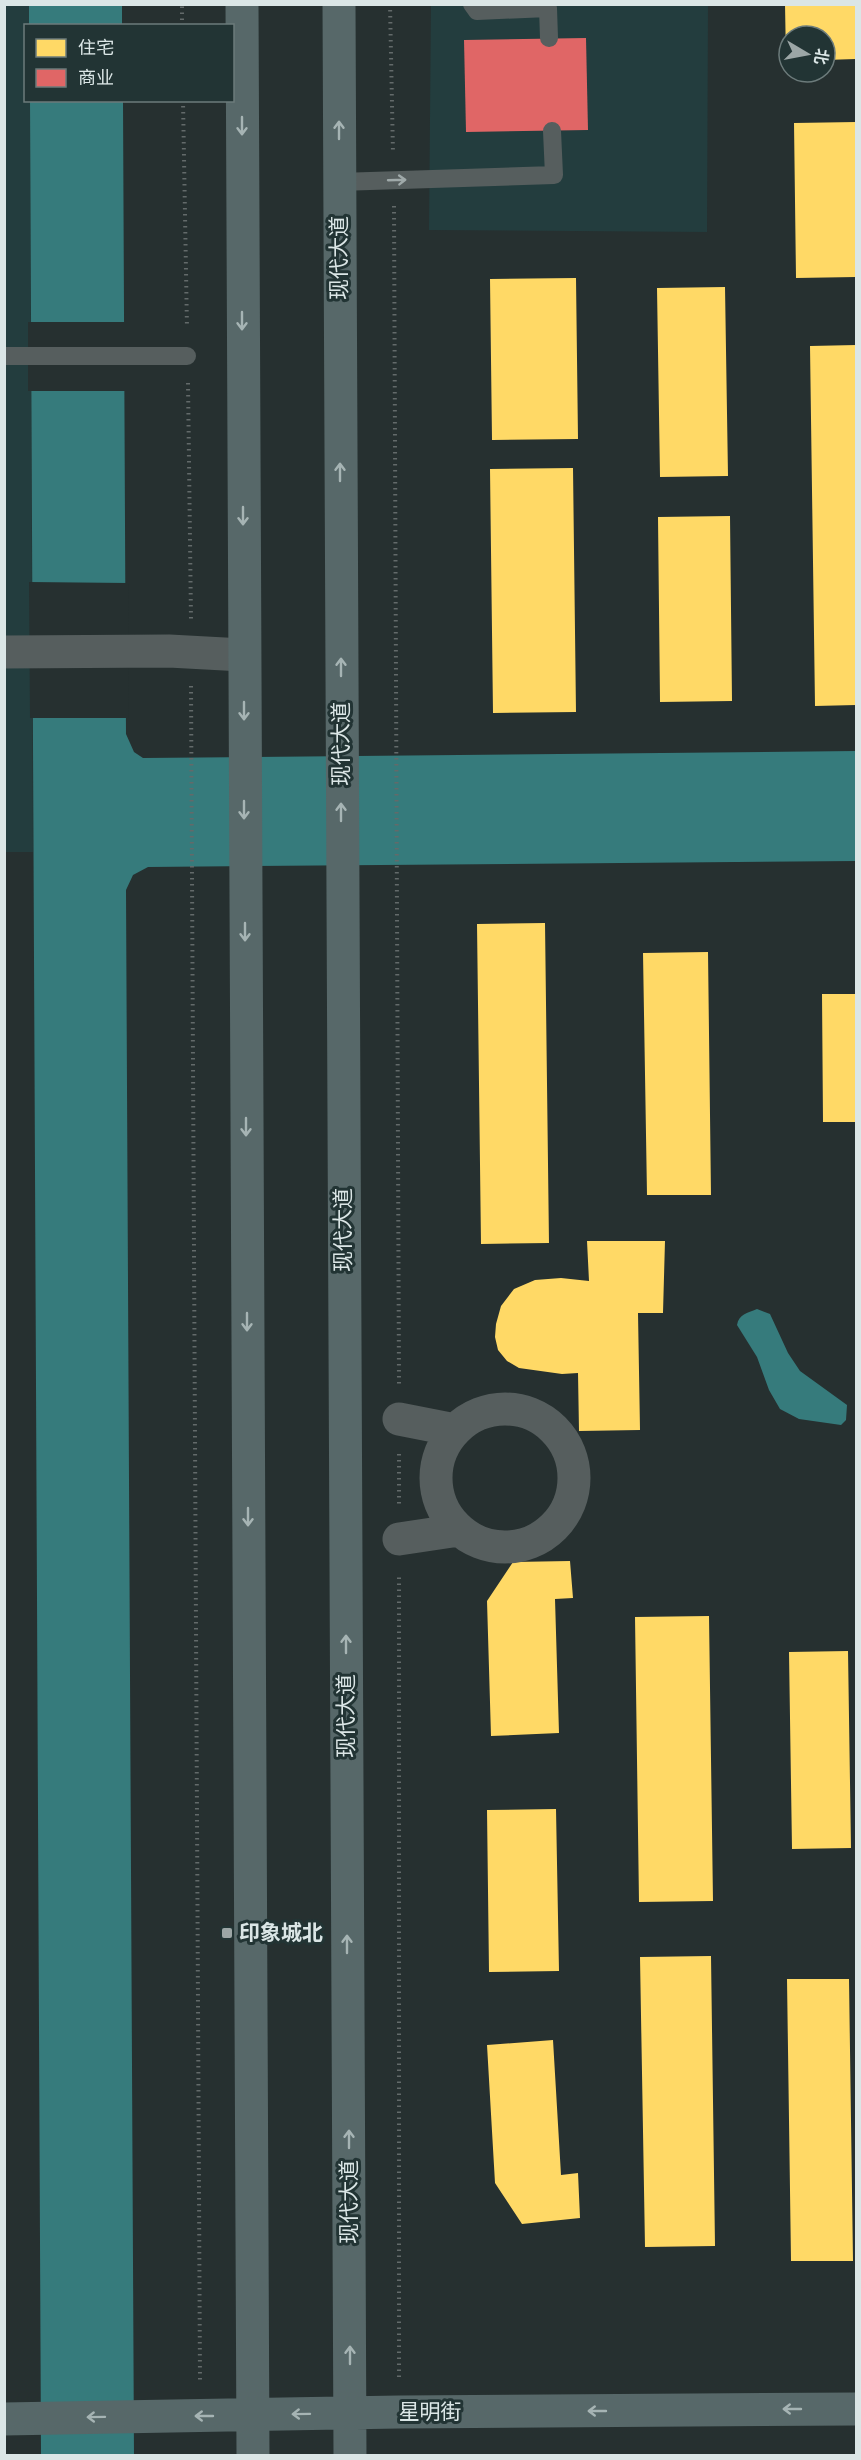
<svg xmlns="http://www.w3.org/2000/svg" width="861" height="2460" font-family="Signika,'Noto Sans SC',sans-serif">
	<rect width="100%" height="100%" fill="#263030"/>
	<!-- built -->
	<path fill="#233d3e" d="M4,5H29V25L26,26V100L30,101L33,852H4Z
		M431,5H708L707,232L429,230Z"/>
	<!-- water -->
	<path fill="#367b7c" d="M29,5H122V25H29Z
		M30,101H123L126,734L134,752L143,758L856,751V861L148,867L133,875L126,890L134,2456L41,2455Z
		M757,1309L770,1314L788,1353L800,1371L847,1405L846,1420L841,1425L799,1419L780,1409L769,1390L757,1357L737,1325C739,1314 747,1313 757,1309Z"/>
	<!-- pier -->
	<path fill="#263030" d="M28,322H127V391H28Z
		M29,582L128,583L129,718H30Z"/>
	<!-- homes -->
	<path fill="#ffd966" d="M785,4H856V59L825,60V36H789V60H786Z
		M856,122V277L796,278L794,123Z
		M576,278L578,439L492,440L490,279Z
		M725,287L728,476L660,477L657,288Z
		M856,345V705L815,706L810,346Z
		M573,468L576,712L493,713L490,469Z
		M730,516L732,701L660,702L658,517Z
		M545,923L549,1243L481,1244L477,924Z
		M708,952L711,1195H647L643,953Z
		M822,994H856V1122H823Z
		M587,1241H665L663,1313H638L640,1430L579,1431L578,1373L562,1374L519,1368L507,1361L498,1350L495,1337L496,1324L501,1306L514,1289L535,1280L561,1278L589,1281Z
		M570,1561L573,1598L555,1599L559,1733L491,1736L487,1601L513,1562Z
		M709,1616L713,1901L639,1902L635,1617Z
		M848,1651L851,1848L792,1849L789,1652Z
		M556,1809L559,1971L489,1972L487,1810Z
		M711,1956L715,2246L645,2247L640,1957Z
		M787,1979H849L853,2261H791Z
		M553,2040L561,2175L578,2173L580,2218L522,2224L495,2183L487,2045Z"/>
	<!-- shops -->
	<path fill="#e06666" d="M586,38L588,130L466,132L464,40Z"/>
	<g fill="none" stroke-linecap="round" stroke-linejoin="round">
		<!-- path -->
		<path stroke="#636a6a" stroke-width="4" stroke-dasharray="1.5 4.5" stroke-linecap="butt" d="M390,4L393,154
			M182,26V4
			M183,100L187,328
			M394,206L399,1384
			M188,383L191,619
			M191,686L200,2380
			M399,1454V1504
			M399,2377V1574"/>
		<!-- service -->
		<path stroke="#565e5e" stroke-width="18" d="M472,4L477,11L548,8L549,38
			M339,182L554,175L552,131
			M4,356H187"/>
		<!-- minor -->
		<path stroke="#565e5e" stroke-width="33" d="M4,652L169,651L243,655
			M436 1478a69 69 0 1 1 138 0a69 69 0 1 1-138 0Z
			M399,1419L455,1430
			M399,1539L459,1530"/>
		<!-- primary -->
		<path stroke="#576869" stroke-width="33" d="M242,4L253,2456
			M339,4L350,2456
			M4,2419L399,2412L856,2409"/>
	</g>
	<!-- one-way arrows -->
	<defs><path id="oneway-shaft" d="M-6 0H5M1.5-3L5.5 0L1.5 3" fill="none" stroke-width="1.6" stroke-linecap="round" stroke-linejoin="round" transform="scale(1.5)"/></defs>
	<g stroke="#a6b4b4">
		<use href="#oneway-shaft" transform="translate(242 126) rotate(90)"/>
		<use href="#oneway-shaft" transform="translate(339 130) rotate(-90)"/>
		<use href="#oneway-shaft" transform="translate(242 321) rotate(90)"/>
		<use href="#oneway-shaft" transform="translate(340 472) rotate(-90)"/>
		<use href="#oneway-shaft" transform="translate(243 516) rotate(90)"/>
		<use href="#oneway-shaft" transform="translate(341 667) rotate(-90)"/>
		<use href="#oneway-shaft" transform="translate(244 711) rotate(90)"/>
		<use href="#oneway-shaft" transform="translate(244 810) rotate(90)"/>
		<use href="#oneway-shaft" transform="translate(341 812) rotate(-90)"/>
		<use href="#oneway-shaft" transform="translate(245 932) rotate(90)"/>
		<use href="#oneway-shaft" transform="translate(246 1127) rotate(90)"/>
		<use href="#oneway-shaft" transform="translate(247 1322) rotate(90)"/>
		<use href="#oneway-shaft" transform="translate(248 1517) rotate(90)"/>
		<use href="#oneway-shaft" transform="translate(346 1644) rotate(-90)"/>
		<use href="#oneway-shaft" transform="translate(347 1944) rotate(-90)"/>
		<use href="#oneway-shaft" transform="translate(349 2139) rotate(-90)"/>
		<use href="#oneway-shaft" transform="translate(350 2355) rotate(-90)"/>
		<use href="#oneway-shaft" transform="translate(792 2409) rotate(180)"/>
		<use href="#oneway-shaft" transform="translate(597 2411) rotate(180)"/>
		<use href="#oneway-shaft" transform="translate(301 2414) rotate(179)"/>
		<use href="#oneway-shaft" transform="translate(204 2416) rotate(180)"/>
		<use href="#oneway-shaft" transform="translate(96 2417) rotate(179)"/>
	</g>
	<use stroke="#9fa9a9" href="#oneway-shaft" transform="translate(397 180) rotate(-2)"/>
	<!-- markers -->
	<rect fill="#9ca6a6" stroke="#223434" stroke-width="2" x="221" y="1927" width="12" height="12" rx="3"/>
	<g text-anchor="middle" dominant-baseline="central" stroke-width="6" stroke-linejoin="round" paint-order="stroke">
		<!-- street labels -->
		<g font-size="21" fill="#dbe6e6" stroke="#223434">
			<text transform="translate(339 258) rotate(-90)">现代大道</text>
			<text transform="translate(341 744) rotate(-90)">现代大道</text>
			<text transform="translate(343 1230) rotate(-90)">现代大道</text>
			<text transform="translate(346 1716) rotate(-90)">现代大道</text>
			<text transform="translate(349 2202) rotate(-90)">现代大道</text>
			<text x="430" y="2412">星明街</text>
		</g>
		<!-- poi labels -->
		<g font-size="21" font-weight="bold" fill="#dbe6e6" stroke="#223434" text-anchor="start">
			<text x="239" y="1933">印象城北</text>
		</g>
	</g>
	<!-- border -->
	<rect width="861" height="2460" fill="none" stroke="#dbe6e6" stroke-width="12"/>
	<!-- legend -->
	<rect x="24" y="24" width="210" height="78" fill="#223434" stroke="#6c7b7b" stroke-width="1.5"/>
	<rect x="36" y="39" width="30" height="18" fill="#ffd966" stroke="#6c7b7b" stroke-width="1.5"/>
	<text x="78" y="54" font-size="18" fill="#dbe6e6">住宅</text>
	<rect x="36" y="69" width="30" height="18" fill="#e06666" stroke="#6c7b7b" stroke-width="1.5"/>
	<text x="78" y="84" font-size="18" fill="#dbe6e6">商业</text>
	<!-- north arrow -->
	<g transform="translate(807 54) rotate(100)"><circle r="28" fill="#223434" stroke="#6c7b7b" stroke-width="1.5"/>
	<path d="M0-4.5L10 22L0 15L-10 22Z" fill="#9ca6a6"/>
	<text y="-9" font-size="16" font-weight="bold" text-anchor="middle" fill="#dbe6e6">北</text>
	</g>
</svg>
